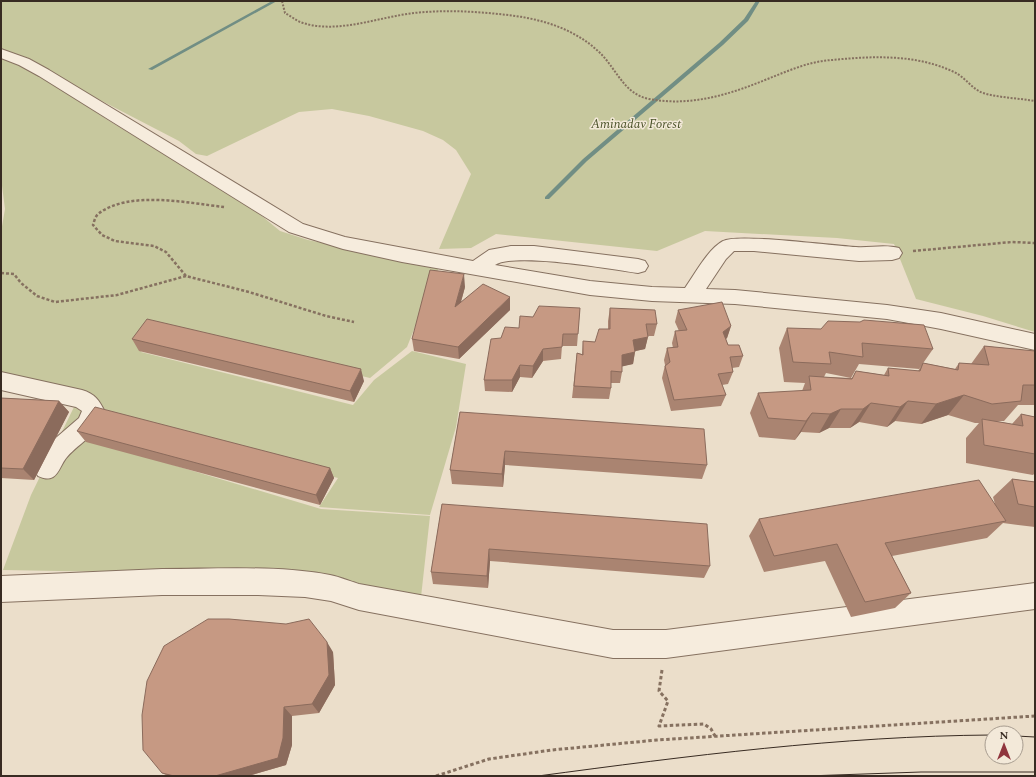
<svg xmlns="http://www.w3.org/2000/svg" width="1036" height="777" font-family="Spectral,serif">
	<rect width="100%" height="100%" fill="#ebdeca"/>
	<!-- green -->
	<path fill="#c7c89e" d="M1,1H1035V332L983,316L916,299L894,244L837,238L705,231L657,251L496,234L471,248L439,249L471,174L456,150L443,140L423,131L369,116L332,109L299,112L207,156L196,154L179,141L73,86L31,59L1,49Z
		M1,59L22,64L111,122L251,207L280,231L308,240L439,267L407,347L370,378L155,327L141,352L353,405L374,380L412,351L466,364L456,427L430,515L319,507L338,478L102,418L86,439L321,509L430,516L420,606L336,576L3,570L31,495L74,407L1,389V232L5,209L1,178Z"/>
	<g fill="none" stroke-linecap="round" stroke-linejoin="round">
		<!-- stream -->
		<path fill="#718e84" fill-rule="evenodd" d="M272,1H277L152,70L148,69Z
			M756,1H760L748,21L723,45L587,161L549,199H545V197L583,159L719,43L744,19Z"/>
		<defs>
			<path id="minor" d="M1,49L29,59L49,70L303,224L345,237L473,261L489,250L511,246H534L638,259L645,261L648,266L645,271L638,273C611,269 515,252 495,265L590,281L652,287L685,288C695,274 708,249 723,241C737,233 834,246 856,247C870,248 885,244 899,248L902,253L899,258L892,260L859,261L754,251H734L726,259L706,289L735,290L887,305L941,313L1035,334V350L941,329L887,319L735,304L652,301L590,295L402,262L343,249L289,232L39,76L19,65L1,58Z
				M1,372L82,390C95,394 99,400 105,412C100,434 81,441 67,457C62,462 59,474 53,477C47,480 43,478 38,476L34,469L50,443L79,418L82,411L76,407L1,390Z
				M162,569C216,569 277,565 330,575C340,577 349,581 359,584L613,630H666L1035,583V609L666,658H613L359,610L331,601L305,597L258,595H162L1,602V576Z"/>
		</defs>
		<!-- minor casing -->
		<use href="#minor" stroke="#867160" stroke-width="2"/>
		<!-- path-far2 -->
		<path stroke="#867160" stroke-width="2" stroke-dasharray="2 1.5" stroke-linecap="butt" d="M282,1L285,13C291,16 296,21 303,23C338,34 379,17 414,13C442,10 470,11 498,14C534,17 571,26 598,51C616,67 623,94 649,99C692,107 731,94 770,78C790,70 811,61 832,60C873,56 916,54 954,72C965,77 972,89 983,93C1000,98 1018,98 1035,101"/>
		<!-- path-far1 -->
		<path stroke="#867160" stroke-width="2.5" stroke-dasharray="3 2" stroke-linecap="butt" d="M224,207C188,203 129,190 98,214C95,217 94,222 93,225L102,235L115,241L154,246L166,252L186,276L249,292L326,316L354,322
			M913,251L1012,242L1035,243
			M1,273L14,274L21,283L37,296L55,302L117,295L186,276"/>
		<!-- path -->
		<path stroke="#867160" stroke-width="3" stroke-dasharray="3.5 2.5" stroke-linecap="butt" d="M662,670L659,691L668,701L659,726L704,724L711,729L715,736
			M436,776L489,759L552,750L657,740L1035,716"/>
		<!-- minor -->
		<use href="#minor" fill="#f6ecdd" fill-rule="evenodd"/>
		<!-- tram -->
		<path stroke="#382b22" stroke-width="1" d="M1016,736L1035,737
			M538,776C688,756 840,736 992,735
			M807,776L921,772H1035"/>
	</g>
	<!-- wall -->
	<path fill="#aa8471" d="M465,287L461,302L510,310L459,359L414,351L412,339Z
		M580,308L577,346H562L561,359L543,361L532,378L520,377L512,392L485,391L484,380L501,338L519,328Z
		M610,308L657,324L654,336H648L645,349L635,351L633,364L622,366V372L620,383H611V388L609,399L572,398L577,353L582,354L583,341L595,342L608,329V321Z
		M678,310L731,326L727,338L726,339L728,345L743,356L739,367L732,368L733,372L728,384L722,385L726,395L721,406L671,411L662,378L665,365L664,360L667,348H673L672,343L675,331H679L675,322Z
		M787,328L933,349L919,369L859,364L851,378L826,373L824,377L852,378L856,371L884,375L888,368L918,371L923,363L955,369L959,363L971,364L984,346L1035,351V405H1018L1004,421H996L1012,424L1021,414L1035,417V473L1033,475L966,463V438L979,423H975L948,415L921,424L895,421L887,427L859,422L850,428H829L819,433L801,432L795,440L759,437L750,413L758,393L802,391L805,383L784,382L779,348Z
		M132,339L364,381L354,402L139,351Z
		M1,398L59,401L69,412L34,480L1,478Z
		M460,412L707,465L702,479L505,465L503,487L452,484L450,470Z
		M77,431L330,468L334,478L320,505L86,442Z
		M1012,479L1035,482V527L1003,523L987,538L892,556L911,593L895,608L851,617L825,561L764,572L749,536L759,519L995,504L993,497Z
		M442,504L710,566L704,578L490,561L488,588L433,584L431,572Z
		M333,652L335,685L319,713L292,716V745L286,765L248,776H168L162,773Z"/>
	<!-- shaded-wall -->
	<path fill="#8b6b5c" d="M464,274L465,287L456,319L455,307Z
		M510,297V310L459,359L458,347Z
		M731,326L727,338L719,344L723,332Z
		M648,337L645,349L631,352L633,340Z
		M543,349V361L532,378L533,366Z
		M635,352L633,364L620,367L622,355Z
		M520,365V377L512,392V380Z
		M361,369L364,381L354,402L350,391Z
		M964,395L948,415L921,424L936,404Z
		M59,401L69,412L34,480L23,469Z
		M908,401L895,421L887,427L900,407Z
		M871,403L859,422L850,428L863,409Z
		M841,409L829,428L819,433L830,414Z
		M812,413L801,432L795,440L806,421Z
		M505,451V465L503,487L502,474Z
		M330,468L334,478L320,505L316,495Z
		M489,549L490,561L488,588L487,576Z
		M327,642L333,652L335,685L319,713L312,704Z
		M284,707L292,716V745L286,765L248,776H215Z"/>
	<!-- building -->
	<path fill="#c69983" stroke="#8b6b5c" d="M430,270L464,274L455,307L483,284L510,297L458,347L412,339Z
		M722,302L731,326L723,332L728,345H739L743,356L730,357L733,372L718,374L726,395L674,400L665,366L670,362L667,348L678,347L675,331L687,330L678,310Z
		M539,306L580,308L578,334H563L562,347L543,349L533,366L520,365L512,380H484L491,339L501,338L505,327L519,328L520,316L533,317Z
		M610,308L655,310L657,324H646L648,337L633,340L635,352L622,355V372L611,371V388L574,386L577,353L583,355V341L595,342L599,329H610Z
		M147,319L361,369L350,391L132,339Z
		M864,320L924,325L933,349L862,343L863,357L829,352L831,364L793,362L787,328L821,329L828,321L860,322Z
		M984,346L1035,351V385H1023L1021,401L992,404L964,395L936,404L908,401L900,407L871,403L863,409H841L830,414L812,413L806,421L768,418L758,393L811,390L809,376L852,379L856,371L889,376L888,368L920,371L923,363L958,370L959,363L989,365Z
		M1,398L59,401L23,469L1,468Z
		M95,407L330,468L316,495L77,431Z
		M460,412L704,429L707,465L505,451L502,474L450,470Z
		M1021,414L1035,417V454L984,445L982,419L1023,426Z
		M1012,479L1035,482V507L1018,504Z
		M979,480L1006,521L885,543L911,593L865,602L837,544L774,556L759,519Z
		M442,504L707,524L710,566L489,549L487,576L431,572Z
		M208,619H229L286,624L309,619L327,642L329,675L312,704L284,707L283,738L278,758L215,776H174L162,773L143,750L142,715L147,681L164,646Z"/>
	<g text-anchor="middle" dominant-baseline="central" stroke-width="3" stroke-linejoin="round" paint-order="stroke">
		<!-- far-park labels -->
		<g font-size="13" font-style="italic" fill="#4c532a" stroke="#f3e9d9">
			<text x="636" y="124">Aminadav Forest</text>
		</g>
	</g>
	<!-- border -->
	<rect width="1036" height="777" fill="none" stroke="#382b22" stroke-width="4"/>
	<!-- north arrow -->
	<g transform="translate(1004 745)"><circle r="19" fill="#f3e9d9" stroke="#a89d90"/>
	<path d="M0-3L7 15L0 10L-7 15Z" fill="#90353d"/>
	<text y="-6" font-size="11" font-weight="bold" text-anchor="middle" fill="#382b22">N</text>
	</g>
</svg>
